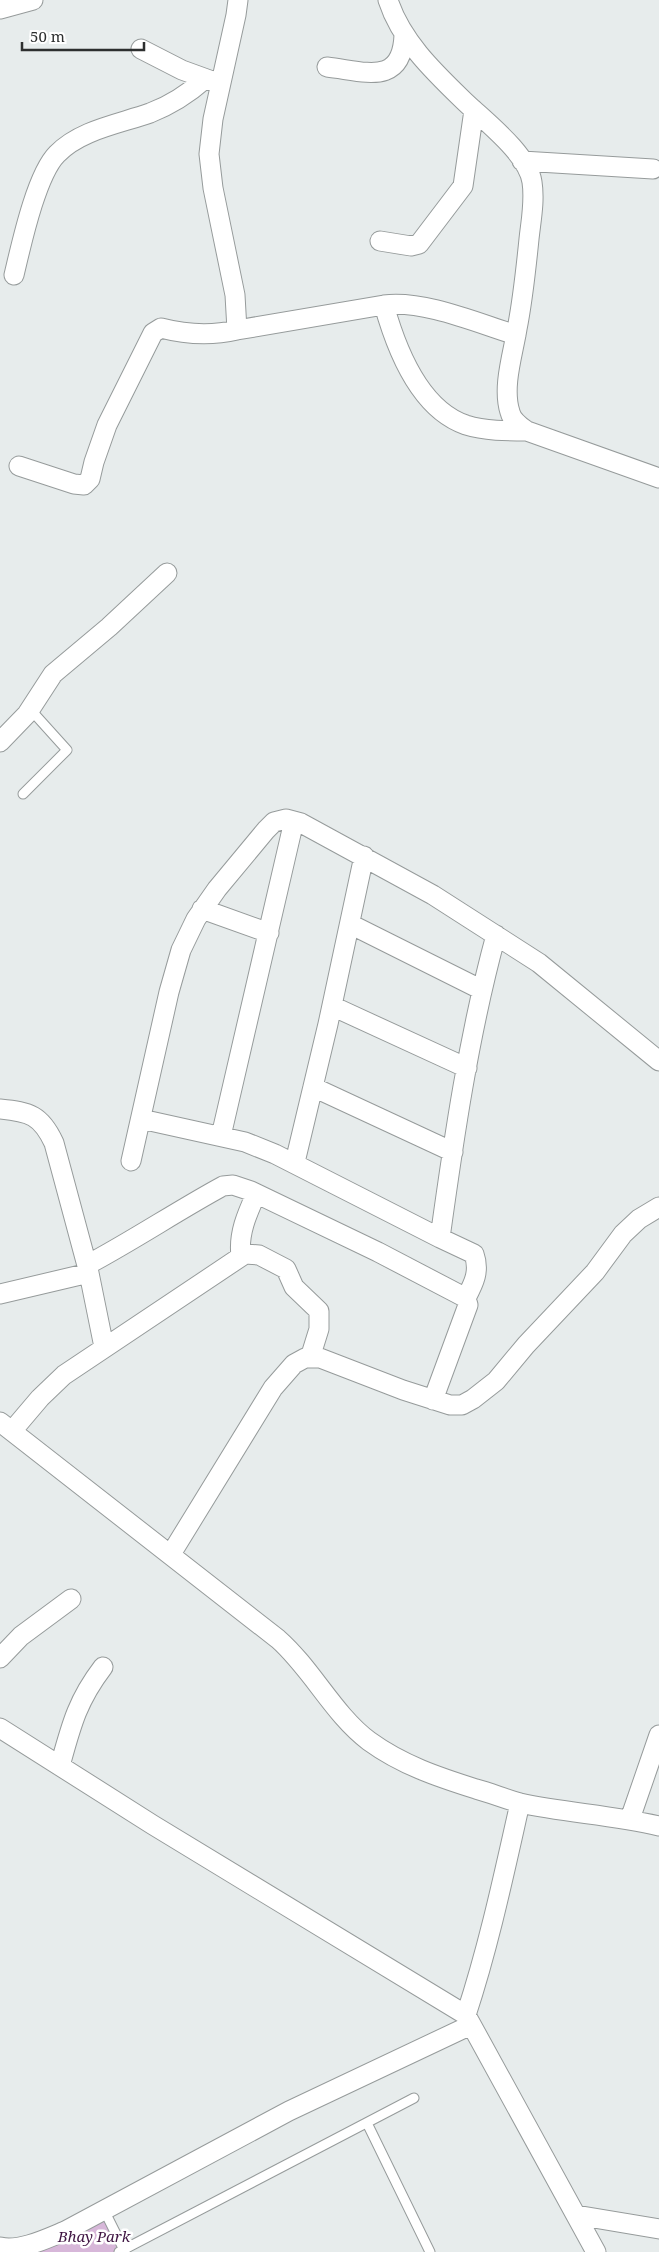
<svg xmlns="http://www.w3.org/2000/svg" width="659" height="2252" font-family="'Noto Serif',serif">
	<rect width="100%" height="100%" fill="#e7ecec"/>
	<!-- green -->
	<path fill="#d7b7d9" d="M103,2214L121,2252H24Z"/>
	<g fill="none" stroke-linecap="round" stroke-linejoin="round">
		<defs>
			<path id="lane" d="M23,794L67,750L30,709
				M367,2123L430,2252
				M104,2210L125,2252
				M119,2252L414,2098"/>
			<path id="street" d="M238,0L236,15L213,119L209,154L213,188L235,295L237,330L384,305C396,348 419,409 466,425C485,431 507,431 527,431
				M388,0C401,40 432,70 462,99C482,119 528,153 532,182C535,201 531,220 529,239C526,269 523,299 517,329C513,354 502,387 510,412C512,421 520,426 527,431L659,478
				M0,9L33,0
				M141,49L182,70L215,82
				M327,67C364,71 402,87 404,35
				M522,161L653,169
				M380,241L411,246L419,244L463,186L474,110
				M14,275C21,246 36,175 57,154C80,130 119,124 150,113C171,105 188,94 205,79
				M384,305C425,300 477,323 516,335
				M19,466L74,484L84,485L90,479L94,462L107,425L153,333L161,328C188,335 211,336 237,330
				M0,742L27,714L53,674L109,627L167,573
				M202,909L269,933
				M350,924L482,990
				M332,1006L467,1068
				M313,1087L453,1152
				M0,1109C30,1112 41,1115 54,1143L89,1273L104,1347
				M141,1119L245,1142L275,1154L440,1238C454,1137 469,1034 496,935
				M221,1136L294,821
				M131,1161L169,992L181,950L196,919L217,889L266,830L274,822L286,819L301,823L433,895L539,963L659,1061
				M295,1162L328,1024L364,856
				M440,1238L474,1254C480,1271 474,1283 466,1298
				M241,1256C238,1234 247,1214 256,1194
				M87,1265C134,1240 177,1211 223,1186L233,1185L251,1191L378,1252L466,1298L468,1305L433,1400
				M0,1294L89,1273
				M0,1422L278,1639C312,1669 334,1715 369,1741C402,1765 438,1777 476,1789C491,1793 505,1799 520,1803C566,1813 613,1815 659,1826
				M12,1431L40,1398L64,1375L245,1254L259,1255L286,1269L294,1287L319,1311V1329L310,1358
				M171,1554L273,1388L294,1364L305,1358H320L403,1390L450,1405H462L473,1399L496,1381L526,1345L595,1272L623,1234L639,1219L659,1207
				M0,1658L21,1636L71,1599
				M0,1728L153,1825L466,2015L596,2252
				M60,1766C71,1726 77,1701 103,1667
				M630,1819L659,1735
				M466,2015C489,1945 504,1874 520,1803
				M576,2215L659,2229
				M0,2247C19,2252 48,2238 65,2231L289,2111L471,2025"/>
		</defs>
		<!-- lane casing -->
		<use href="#lane" stroke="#969b9b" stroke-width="11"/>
		<!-- street casing -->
		<use href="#street" stroke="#969b9b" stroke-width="21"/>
		<!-- lane -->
		<use href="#lane" stroke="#fff" stroke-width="9"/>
		<!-- street -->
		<use href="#street" stroke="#fff" stroke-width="19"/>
	</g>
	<g text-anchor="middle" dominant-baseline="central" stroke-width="5" stroke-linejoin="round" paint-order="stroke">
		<!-- park labels -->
		<g font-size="15" font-style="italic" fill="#3f1442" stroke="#fff">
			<text x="94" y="2236">Bhay Park</text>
		</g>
	</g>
	<!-- scale -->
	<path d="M22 42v8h122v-8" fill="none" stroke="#2d2f2f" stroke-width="2.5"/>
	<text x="30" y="42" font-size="15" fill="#2d2f2f" stroke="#ffffff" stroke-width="4" paint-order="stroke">50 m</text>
</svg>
